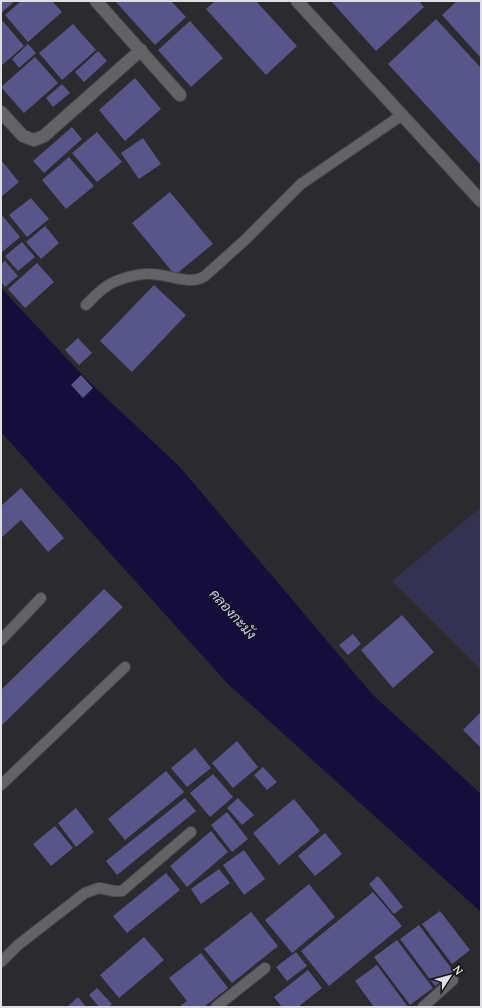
<svg xmlns="http://www.w3.org/2000/svg" width="482" height="1008" font-family="Lora,Sarabun,serif">
	<rect width="100%" height="100%" fill="#2b2b2f"/>
	<!-- green -->
	<path fill="#333250" d="M481,507V670L392,581Z"/>
	<!-- water -->
	<path fill="#150d3b" d="M1,288L86,379L179,466L372,694L481,794V912L227,683L1,432Z"/>
	<!-- building -->
	<path fill="#57558a" d="M1,1H15L1,13Z
		M21,1H52L62,12L28,42L5,15Z
		M115,1H171L186,17L155,45Z
		M215,1H256L297,46L266,75L206,9Z
		M331,1H419L424,7L376,51Z
		M457,1H481V58L442,15Z
		M1,19L24,46L1,66Z
		M436,19L481,68V165L388,64Z
		M190,21L223,58L191,87L158,50Z
		M73,24L96,50L62,80L39,53Z
		M28,44L36,53L19,68L12,59Z
		M98,51L107,61L84,82L75,72Z
		M35,57L58,83L24,113L1,87Z
		M135,78L161,109L125,141L99,110Z
		M62,84L70,93L53,107L46,98Z
		M72,127L82,139L44,173L33,161Z
		M97,132L122,162L97,182L72,153Z
		M143,138L161,164L139,179L121,153Z
		M69,157L94,186L66,209L42,180Z
		M1,160L19,182L1,197Z
		M170,192L213,244L175,275L132,223Z
		M31,198L49,219L27,237L9,215Z
		M1,214L20,237L1,253Z
		M45,226L59,243L41,259L26,242Z
		M22,242L35,257L18,271L5,256Z
		M5,261L18,276L5,287L1,282V264Z
		M37,263L54,282L25,308L8,289Z
		M154,285L186,315L132,372L100,341Z
		M78,338L92,353L79,365L65,350Z
		M81,375L93,388L83,398L71,385Z
		M21,488L64,538L48,552L21,520L1,538V506Z
		M104,589L123,607L1,726V690Z
		M402,615L434,652L393,688L361,650Z
		M353,634L361,644L348,655L339,645Z
		M481,712V748L463,730Z
		M237,741L258,767L233,788L212,763Z
		M195,748L211,768L187,787L171,768Z
		M263,767L277,782L267,790L254,775Z
		M166,771L184,792L125,840L108,819Z
		M213,774L233,797L210,817L190,793Z
		M185,798L196,811L117,875L106,861Z
		M238,798L254,815L242,825L227,808Z
		M294,799L320,831L279,865L253,833Z
		M76,808L94,832L76,847L58,823Z
		M227,812L248,839L232,852L211,825Z
		M55,826L73,848L51,866L33,844Z
		M211,831L228,852L187,887L170,866Z
		M325,833L342,854L315,876L298,856Z
		M244,850L265,879L244,895L223,865Z
		M219,869L230,883L201,904L191,889Z
		M166,873L180,890L127,933L113,916Z
		M378,876L403,907L394,914L369,884Z
		M309,884L335,917L292,953L265,920Z
		M373,892L402,926L329,986L301,951Z
		M440,911L470,950L452,964L422,924Z
		M251,912L278,946L232,983L204,949Z
		M419,925L454,972L435,986L400,939Z
		M144,937L164,960L119,998L100,975Z
		M397,940L433,988L410,1005L374,957Z
		M296,952L307,966L287,981L276,967Z
		M201,953L228,988L204,1007H179L187,1001L169,978Z
		M377,965L408,1007H374L355,981Z
		M308,970L322,988L298,1007H282L274,997Z
		M97,988L112,1004L109,1007H99L89,995Z
		M78,997L86,1007H67Z"/>
	<g fill="none" stroke-linecap="round" stroke-linejoin="round">
		<defs>
			<path id="service" d="M86,305C92,299 99,291 107,286C117,279 139,273 151,274C168,274 190,286 205,276L245,240L301,184L402,115
				M1,640L41,598
				M1,785L125,667
				M1,962L18,945L85,893L99,888L114,891H122L191,832
				M216,1007L265,968
				M423,1007L453,980"/>
			<path id="minor" d="M96,1L180,95
				M297,1L481,201
				M1,112L23,136L34,140L44,136L141,50"/>
		</defs>
		<!-- service casing -->
		<use href="#service" stroke="#48484c" stroke-width="12"/>
		<!-- minor casing -->
		<use href="#minor" stroke="#48484c" stroke-width="14"/>
		<!-- service -->
		<use href="#service" stroke="#626267" stroke-width="10"/>
		<!-- minor -->
		<use href="#minor" stroke="#626267" stroke-width="12"/>
	</g>
	<g text-anchor="middle" dominant-baseline="central" stroke-width="3" stroke-linejoin="round" paint-order="stroke">
		<!-- water labels -->
		<g font-size="14" font-style="italic" fill="#c8c8fa" stroke="#141415">
			<text transform="translate(233 614) rotate(48)">คลองกะมัง</text>
		</g>
	</g>
	<!-- border -->
	<rect width="482" height="1008" fill="none" stroke="#dfdfe1" stroke-width="4"/>
	<!-- north arrow -->
	<g transform="translate(450 976) rotate(54)" stroke="#141415" stroke-width="3" paint-order="stroke">
	<path d="M0-3L7 15L0 10L-7 15Z" fill="#dfdfe1"/>
	<text y="-6" font-size="11" font-weight="bold" text-anchor="middle" fill="#dfdfe1">N</text>
	</g>
</svg>
